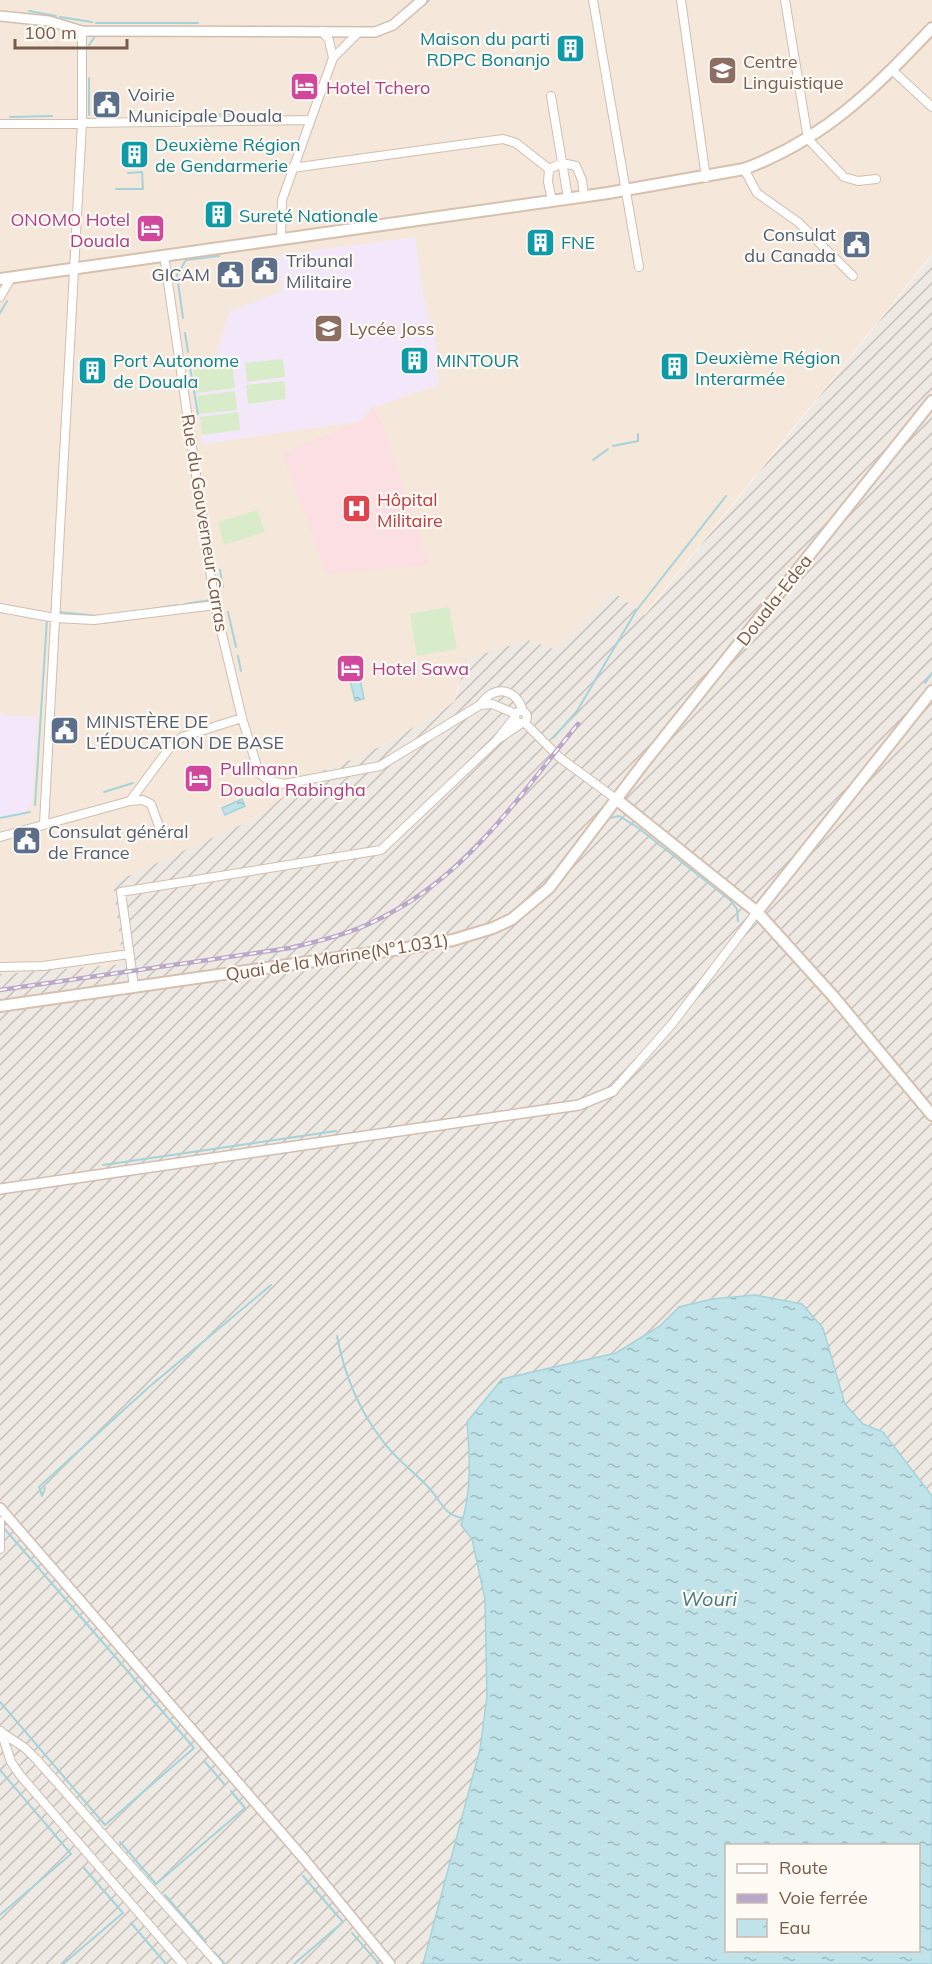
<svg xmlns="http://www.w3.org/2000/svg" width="932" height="1964" font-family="Mulish,sans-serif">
	<defs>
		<pattern id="industrial-furrows" width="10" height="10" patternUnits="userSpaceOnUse" patternTransform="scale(1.5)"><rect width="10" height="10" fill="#efe9e4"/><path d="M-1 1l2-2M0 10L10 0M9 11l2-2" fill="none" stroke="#c7c0bb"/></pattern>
		<pattern id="water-ripples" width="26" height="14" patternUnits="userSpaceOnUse" patternTransform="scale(1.5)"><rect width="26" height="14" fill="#bfe3e8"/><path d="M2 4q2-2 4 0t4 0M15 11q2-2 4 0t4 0" fill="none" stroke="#a0bbbe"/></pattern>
	</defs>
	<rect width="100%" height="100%" fill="#fdf6ec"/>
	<!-- residential -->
	<path fill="#f5e8da" d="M0,0H932V254L644,615L612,592L569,637L553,649L528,640L458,686L455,701L439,713L366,754L312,775L254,819L124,964L0,974Z"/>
	<!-- industrial -->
	<path fill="url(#industrial-furrows)" d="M932,255V1496L883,1432L863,1424L845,1404L823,1328L712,1299L679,1307L660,1326L616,1353L502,1379L467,1422L471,1465L466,1508L461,1525L472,1539L485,1599L487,1696L480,1749L423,1964H0V974L123,964L113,883L254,819L312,775L366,754L439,713L455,701L466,659L528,640L553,649L569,637L612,591L645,615Z"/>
	<!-- education -->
	<path fill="#f3e8fa" d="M415,237L422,290L436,344L439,385L371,408L361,421L203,444L192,367L214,363L230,309L231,311L282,291L278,255Z
		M0,712L3,715L36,717L37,729L32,804L24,813L0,817Z"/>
	<!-- medical -->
	<path fill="#fbdfe3" d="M373,407L382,423L429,565L327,574L282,453L366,419Z"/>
	<!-- pitch -->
	<path fill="#d8ecc9" d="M283,359L285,377L247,382L245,363Z
		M232,363L235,388L196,393L193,368Z
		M284,381L286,399L248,404L246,385Z
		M235,391L237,410L199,414L197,396Z
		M238,412L240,430L202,435L200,417Z
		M257,510L265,532L224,545L218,522Z
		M449,607L457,649L417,656L410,614Z"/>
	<!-- water -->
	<path fill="url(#water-ripples)" stroke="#a5d3da" stroke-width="1.5" fill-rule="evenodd" d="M360,678L364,699L355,701L350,680Z
		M242,799L245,806L225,815L222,808Z
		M755,1295L802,1304L823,1328L845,1404L863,1424L883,1432L932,1496V1964H423L480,1749L487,1696L485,1599L472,1539L461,1525C472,1490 470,1458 467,1422L502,1379L616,1353L660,1326L679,1307L712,1299ZM726,1846H918V1950H726Z"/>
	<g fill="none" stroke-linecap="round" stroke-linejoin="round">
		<!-- stream -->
		<path stroke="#a5d3da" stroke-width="2" d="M424,5L429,0
			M29,11L56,16
			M60,17L92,22
			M96,23H198
			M401,23L414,13
			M375,37L383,34
			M89,45L96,35
			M89,78V115
			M226,114H232
			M246,114H258
			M213,115L225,114
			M10,117L52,116
			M116,189H143L142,172L128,173
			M0,313L7,301
			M183,318L177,275L186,260L219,256
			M185,333L188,352
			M190,367L198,414
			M613,446L638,441V434
			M593,460L608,449
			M220,570L223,587
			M185,604L211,600
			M139,611L178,605
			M59,612L98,616
			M228,612L236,647
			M104,623L137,618
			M238,656L241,671
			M227,671L234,702
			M925,683L932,673
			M553,738L577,711L636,611L726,496
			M104,792L133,783
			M35,805L47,619
			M0,818L30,812
			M604,824L610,818L619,816L637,827L730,900L737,909L738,921
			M103,1165L336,1131
			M337,1336C344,1373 359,1410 382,1440C395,1459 415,1472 430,1489C442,1503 444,1515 463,1518
			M45,1488L42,1496L39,1487L149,1387L271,1285
			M0,1702L105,1825L194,1748L3,1527
			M205,1762L225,1785
			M0,1770L71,1854L0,1915
			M120,1842L156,1884L245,1808L231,1791
			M165,1895L206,1942
			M131,1923L166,1964
			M352,1933L379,1964
			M214,1952L225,1964
			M63,1964L123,1913L84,1868
			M294,1964L343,1922L303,1876"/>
		<defs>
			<path id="minor" d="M593,0L639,267
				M681,0L706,178
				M785,0L808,139L844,177L858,181L876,179
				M322,31L329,40L333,58
				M892,70L932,107
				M551,96L568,198
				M0,124L310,120
				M292,168L503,139L516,143L549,169
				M744,169L757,193L798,222L853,276
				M552,200L548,182L549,169L562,163L576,166L582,180L584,196
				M281,238L282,200L333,58L359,32
				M164,255L215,605L242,718L259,773L268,780L284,784L380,766L480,705C494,685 515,687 523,711
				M0,297L11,278
				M0,608L55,618L94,620L215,605
				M480,705L492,704L516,714
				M515 717a6 6 0 1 1 12 0a6 6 0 1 1-12 0Z
				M524,722L559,757L616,799
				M497,740L522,723
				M130,801L143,800L151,804L160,829
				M44,824L82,123V31
				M0,837L130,801L171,746L182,737L242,718
				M0,967L43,966L129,954
				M134,987L121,892L381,850L496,741L515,717
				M613,1091L672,1024L757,912
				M0,1521V1549
				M1,1731L11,1762L20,1775L183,1964
				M1,1732L25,1748L36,1759L218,1964"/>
			<path id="tertiary" d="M0,16L49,21L82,31L375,32L393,25L422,0
				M0,1189L579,1105L613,1091
				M0,1508L305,1860L390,1964"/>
			<path id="secondary" d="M0,279L608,193L744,169C825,139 874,89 932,28
				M616,799L757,912L833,996L932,1115
				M757,912L932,691
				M0,1006L407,948L453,940L493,928L512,919L549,888L643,764L932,401"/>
		</defs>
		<!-- minor casing -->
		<use href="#minor" stroke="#d1beb0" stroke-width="10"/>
		<!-- tertiary casing -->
		<use href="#tertiary" stroke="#d1beb0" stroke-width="12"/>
		<!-- secondary casing -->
		<use href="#secondary" stroke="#d6c0b0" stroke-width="14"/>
		<!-- minor -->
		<use href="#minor" stroke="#fff" stroke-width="8"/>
		<!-- tertiary -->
		<use href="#tertiary" stroke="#fff" stroke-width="9"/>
		<!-- secondary -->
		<use href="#secondary" stroke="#fff" stroke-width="10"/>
		<defs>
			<path id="rail" d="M0,990L290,948C319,941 350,934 377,920C467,877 517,798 578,724"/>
		</defs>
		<!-- rail casing -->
		<use href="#rail" stroke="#b9a8c9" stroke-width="4.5"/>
		<!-- rail -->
		<use href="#rail" stroke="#fffaf3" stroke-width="2" stroke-dasharray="7" stroke-linecap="butt"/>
	</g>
	<!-- icons -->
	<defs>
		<symbol id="building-square" viewBox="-11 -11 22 22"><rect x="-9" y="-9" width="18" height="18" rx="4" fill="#0f9aa8" stroke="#fffaf3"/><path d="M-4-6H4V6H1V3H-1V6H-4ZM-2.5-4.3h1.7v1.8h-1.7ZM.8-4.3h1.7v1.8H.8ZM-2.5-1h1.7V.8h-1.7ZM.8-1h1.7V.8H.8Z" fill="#fff"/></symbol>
		<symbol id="school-square" viewBox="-11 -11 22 22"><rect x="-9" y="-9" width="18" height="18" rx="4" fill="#8d6e63" stroke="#fffaf3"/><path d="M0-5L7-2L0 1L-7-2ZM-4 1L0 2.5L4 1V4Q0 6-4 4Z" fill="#fff"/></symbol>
		<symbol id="hotel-square" viewBox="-11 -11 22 22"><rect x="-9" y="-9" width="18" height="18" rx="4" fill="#d1479c" stroke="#fffaf3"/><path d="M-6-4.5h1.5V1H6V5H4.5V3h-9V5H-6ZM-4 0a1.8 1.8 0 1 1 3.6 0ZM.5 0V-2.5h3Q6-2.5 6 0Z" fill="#fff"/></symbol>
		<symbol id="civic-square" viewBox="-11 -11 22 22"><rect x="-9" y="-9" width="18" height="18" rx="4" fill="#5c6f8a" stroke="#fffaf3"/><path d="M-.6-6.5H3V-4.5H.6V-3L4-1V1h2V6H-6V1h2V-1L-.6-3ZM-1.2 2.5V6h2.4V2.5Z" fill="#fff"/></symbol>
		<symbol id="hospital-square" viewBox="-11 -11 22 22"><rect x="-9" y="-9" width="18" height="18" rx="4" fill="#e0444e" stroke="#fffaf3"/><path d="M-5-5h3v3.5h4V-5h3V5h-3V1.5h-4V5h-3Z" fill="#fff"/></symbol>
	</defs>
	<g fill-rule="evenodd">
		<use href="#building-square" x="554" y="32" width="33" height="33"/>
		<use href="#school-square" x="706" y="54" width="33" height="33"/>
		<use href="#hotel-square" x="288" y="70" width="33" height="33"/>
		<use href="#civic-square" x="90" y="88" width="33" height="33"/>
		<use href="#building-square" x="118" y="138" width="33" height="33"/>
		<use href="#building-square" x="202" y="198" width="33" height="33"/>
		<use href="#hotel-square" x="134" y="212" width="33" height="33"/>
		<use href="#building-square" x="524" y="226" width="33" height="33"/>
		<use href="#civic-square" x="840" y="228" width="33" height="33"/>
		<use href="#civic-square" x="248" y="254" width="33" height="33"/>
		<use href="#civic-square" x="214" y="258" width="33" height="33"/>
		<use href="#school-square" x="312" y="312" width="33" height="33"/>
		<use href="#building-square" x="398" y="344" width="33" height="33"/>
		<use href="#building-square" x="658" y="350" width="33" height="33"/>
		<use href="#building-square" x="76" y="354" width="33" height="33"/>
		<use href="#hospital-square" x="340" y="492" width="33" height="33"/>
		<use href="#hotel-square" x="334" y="652" width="33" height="33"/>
		<use href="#civic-square" x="48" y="714" width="33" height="33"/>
		<use href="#hotel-square" x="182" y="762" width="33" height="33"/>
		<use href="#civic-square" x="10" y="824" width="33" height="33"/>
	</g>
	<g text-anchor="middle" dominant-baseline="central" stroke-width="4.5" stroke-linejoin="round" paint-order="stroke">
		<!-- culture labels -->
		<g font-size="18" fill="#0d838f" stroke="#fffaf3" text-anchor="start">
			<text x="550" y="38" text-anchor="end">Maison du parti<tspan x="550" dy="21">RDPC Bonanjo</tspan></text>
			<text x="155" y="144">Deuxième Région<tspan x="155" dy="21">de Gendarmerie</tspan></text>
			<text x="239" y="215">Sureté Nationale</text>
			<text x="561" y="242">FNE</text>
			<text x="695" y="357">Deuxième Région<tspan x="695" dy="21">Interarmée</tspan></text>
			<text x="113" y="360">Port Autonome<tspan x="113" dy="21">de Douala</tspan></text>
			<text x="436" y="360">MINTOUR</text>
		</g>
		<!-- education labels -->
		<g font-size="18" fill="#785e54" stroke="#fffaf3" text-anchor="start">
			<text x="743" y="61">Centre<tspan x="743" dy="21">Linguistique</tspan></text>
			<text x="349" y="328">Lycée Joss</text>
		</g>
		<!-- hotel labels -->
		<g font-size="18" fill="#b23c85" stroke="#fffaf3" text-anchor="start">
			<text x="326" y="87">Hotel Tchero</text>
			<text x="130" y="219" text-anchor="end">ONOMO Hotel<tspan x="130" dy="21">Douala</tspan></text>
			<text x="372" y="668">Hotel Sawa</text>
			<text x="220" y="768">Pullmann<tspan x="220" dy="21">Douala Rabingha</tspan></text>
		</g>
		<!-- service labels -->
		<g font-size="18" fill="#4e5e75" stroke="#fffaf3" text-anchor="start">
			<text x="128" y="94">Voirie<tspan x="128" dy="21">Municipale Douala</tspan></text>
			<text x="836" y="234" text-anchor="end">Consulat<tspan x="836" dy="21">du Canada</tspan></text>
			<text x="286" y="260">Tribunal<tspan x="286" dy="21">Militaire</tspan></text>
			<text x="210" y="274" text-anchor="end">GICAM</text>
			<text x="86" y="721">MINISTÈRE DE<tspan x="86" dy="21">L'ÉDUCATION DE BASE</tspan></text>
			<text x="48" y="831">Consulat général<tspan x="48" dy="21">de France</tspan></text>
		</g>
		<!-- health labels -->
		<g font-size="18" fill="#be3a42" stroke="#fffaf3" text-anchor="start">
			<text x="377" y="499">Hôpital<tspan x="377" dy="21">Militaire</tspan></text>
		</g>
		<!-- street labels -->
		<g font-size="18" fill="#7a5c4d" stroke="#fffaf3">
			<text transform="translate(205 523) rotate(81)">Rue du Gouverneur Carras</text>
			<text transform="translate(774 600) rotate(-52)">Douala-Edea</text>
			<text transform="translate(337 957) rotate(-9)">Quai de la Marine(N°1.031)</text>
		</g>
		<!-- water labels -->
		<g font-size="20" font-style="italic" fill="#437c86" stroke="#fffaf3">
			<text x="709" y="1598">Wouri</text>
		</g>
	</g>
	<!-- legend -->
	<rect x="725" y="1844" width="195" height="108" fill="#fffaf3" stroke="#cabbb1" stroke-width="1.5"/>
	<rect x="737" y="1864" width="30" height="9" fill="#ffffff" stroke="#cabbb1" stroke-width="1.5"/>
	<text x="779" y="1874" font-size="18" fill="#7a5c4d">Route</text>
	<rect x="737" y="1894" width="30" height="9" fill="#b9a8c9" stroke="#cabbb1" stroke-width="1.5"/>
	<text x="779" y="1904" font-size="18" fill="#7a5c4d">Voie ferrée</text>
	<rect x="737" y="1919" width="30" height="18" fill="url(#water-ripples)" stroke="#cabbb1" stroke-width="1.5"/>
	<text x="779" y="1934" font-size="18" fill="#7a5c4d">Eau</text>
	<!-- scale -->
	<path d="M15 39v9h112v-9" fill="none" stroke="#7a5c4d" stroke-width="3"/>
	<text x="24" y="39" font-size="18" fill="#7a5c4d" stroke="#fffaf3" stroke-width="4.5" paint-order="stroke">100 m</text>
</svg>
